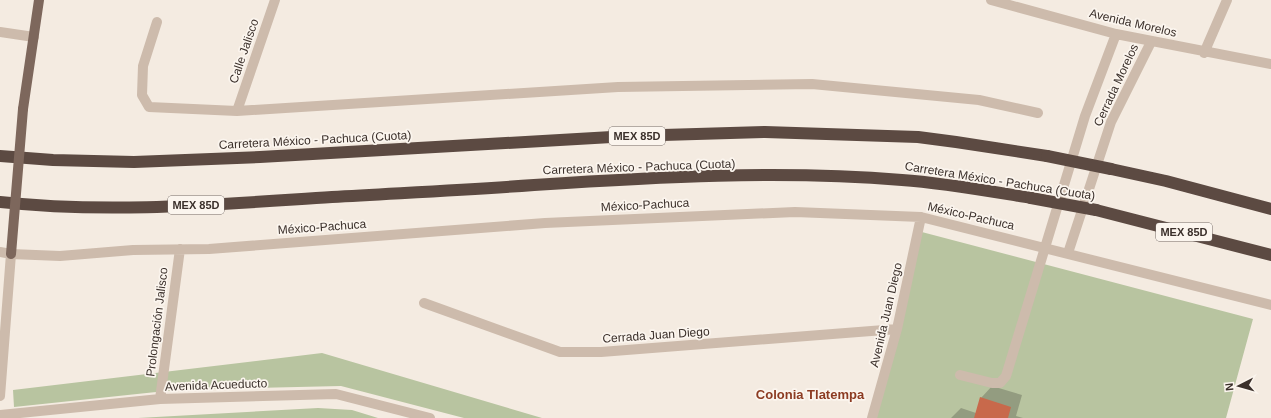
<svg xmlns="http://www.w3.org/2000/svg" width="1271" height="418" font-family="Helvetica,sans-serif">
	<rect width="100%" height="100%" fill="#f4ebe1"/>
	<!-- green -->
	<path fill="#b8c4a0" d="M918,231L1253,319L1226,418H871Z
		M322,353L542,418H464L341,386L175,390L14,407L13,390Z
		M318,408L352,410L378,418H138Z"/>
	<!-- shadow -->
	<path fill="#0003" d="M992,386L1022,395L1016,416L1023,418H951L961,408L976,413L981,398Z"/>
	<!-- building -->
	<path fill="#c8694b" d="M980,397L1011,407L1008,418H974Z"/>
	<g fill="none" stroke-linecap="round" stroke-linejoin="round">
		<!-- minor -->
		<path stroke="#cdbbac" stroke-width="10" d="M991,0L1116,34L1271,64
			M157,22L143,66L142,95L149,107L237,111L618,87L812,84L979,100L1038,113
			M0,32L34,37
			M1204,53L1227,0
			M237,111L275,0
			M0,252L11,254L60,256L133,250L209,249L545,223L795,212L921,217L1271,305
			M1068,253L1111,122L1151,42
			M424,303L560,352H601L897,329
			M960,375L992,383H1000L1006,376L1085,116L1116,34
			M0,396L11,254
			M160,399L180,249
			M0,415L160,399L336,394L430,418
			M872,418L897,329L921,217"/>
		<!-- major -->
		<path stroke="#7d675c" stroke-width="10" d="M23,109L39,0"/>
		<!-- highway -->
		<path stroke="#5c4a42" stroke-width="12" d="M0,156L53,160L134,162L260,157L629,136L765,132L918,137L956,142L1047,156
			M1111,169L1166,181L1271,209
			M0,202C110,214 222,204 332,197C399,193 467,190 534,185C656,177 780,170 902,180C945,183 988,191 1031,198
			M1096,210L1271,255"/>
		<!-- major-bridge -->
		<path stroke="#7d675c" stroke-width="10" d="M11,254L23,109"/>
		<!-- highway-bridge -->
		<path stroke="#5c4a42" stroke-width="12" d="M1047,156L1111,169
			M1031,198L1096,210"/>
	</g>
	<g text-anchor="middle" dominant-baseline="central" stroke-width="3.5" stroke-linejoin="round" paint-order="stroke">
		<!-- shield labels -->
		<g fill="#fbf5ee" stroke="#756b66" stroke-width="1">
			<rect x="609" y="127" width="56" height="18" rx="3"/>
			<rect x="168" y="196" width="56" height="18" rx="3"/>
			<rect x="1156" y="223" width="56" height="18" rx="3"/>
		</g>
		<g font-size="11" font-weight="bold" fill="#3b302b">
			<text x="637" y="136">MEX 85D</text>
			<text x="196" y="205">MEX 85D</text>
			<text x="1184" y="232">MEX 85D</text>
		</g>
		<!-- street labels -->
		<g font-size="12" fill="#3b302b" stroke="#fbf5ee">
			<text transform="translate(1133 23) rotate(13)">Avenida Morelos</text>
			<text transform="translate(244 51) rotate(-71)">Calle Jalisco</text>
			<text transform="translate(1116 85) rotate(-65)">Cerrada Morelos</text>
			<text transform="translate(315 140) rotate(-3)">Carretera México - Pachuca (Cuota)</text>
			<text transform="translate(639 167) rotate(-2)">Carretera México - Pachuca (Cuota)</text>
			<text transform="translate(1000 181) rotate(9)">Carretera México - Pachuca (Cuota)</text>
			<text transform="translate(645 205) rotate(-3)">México-Pachuca</text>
			<text transform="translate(971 216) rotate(13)">México-Pachuca</text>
			<text transform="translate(322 227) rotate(-4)">México-Pachuca</text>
			<text transform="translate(886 315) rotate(-77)">Avenida Juan Diego</text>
			<text transform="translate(157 322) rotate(-83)">Prolongación Jalisco</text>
			<text transform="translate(656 335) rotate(-4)">Cerrada Juan Diego</text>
			<text transform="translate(216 385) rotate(-2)">Avenida Acueducto</text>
		</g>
		<!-- neighbourhood labels -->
		<g font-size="13" font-weight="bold" fill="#8c3b22" stroke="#fbf5ee">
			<text x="810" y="394">Colonia Tlatempa</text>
		</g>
	</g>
	<!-- north arrow -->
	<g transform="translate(1239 386) rotate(264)" stroke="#fbf5ee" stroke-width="3" paint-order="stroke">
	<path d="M0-3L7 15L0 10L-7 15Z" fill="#3b302b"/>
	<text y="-6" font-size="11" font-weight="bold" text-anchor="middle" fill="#3b302b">N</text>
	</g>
</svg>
